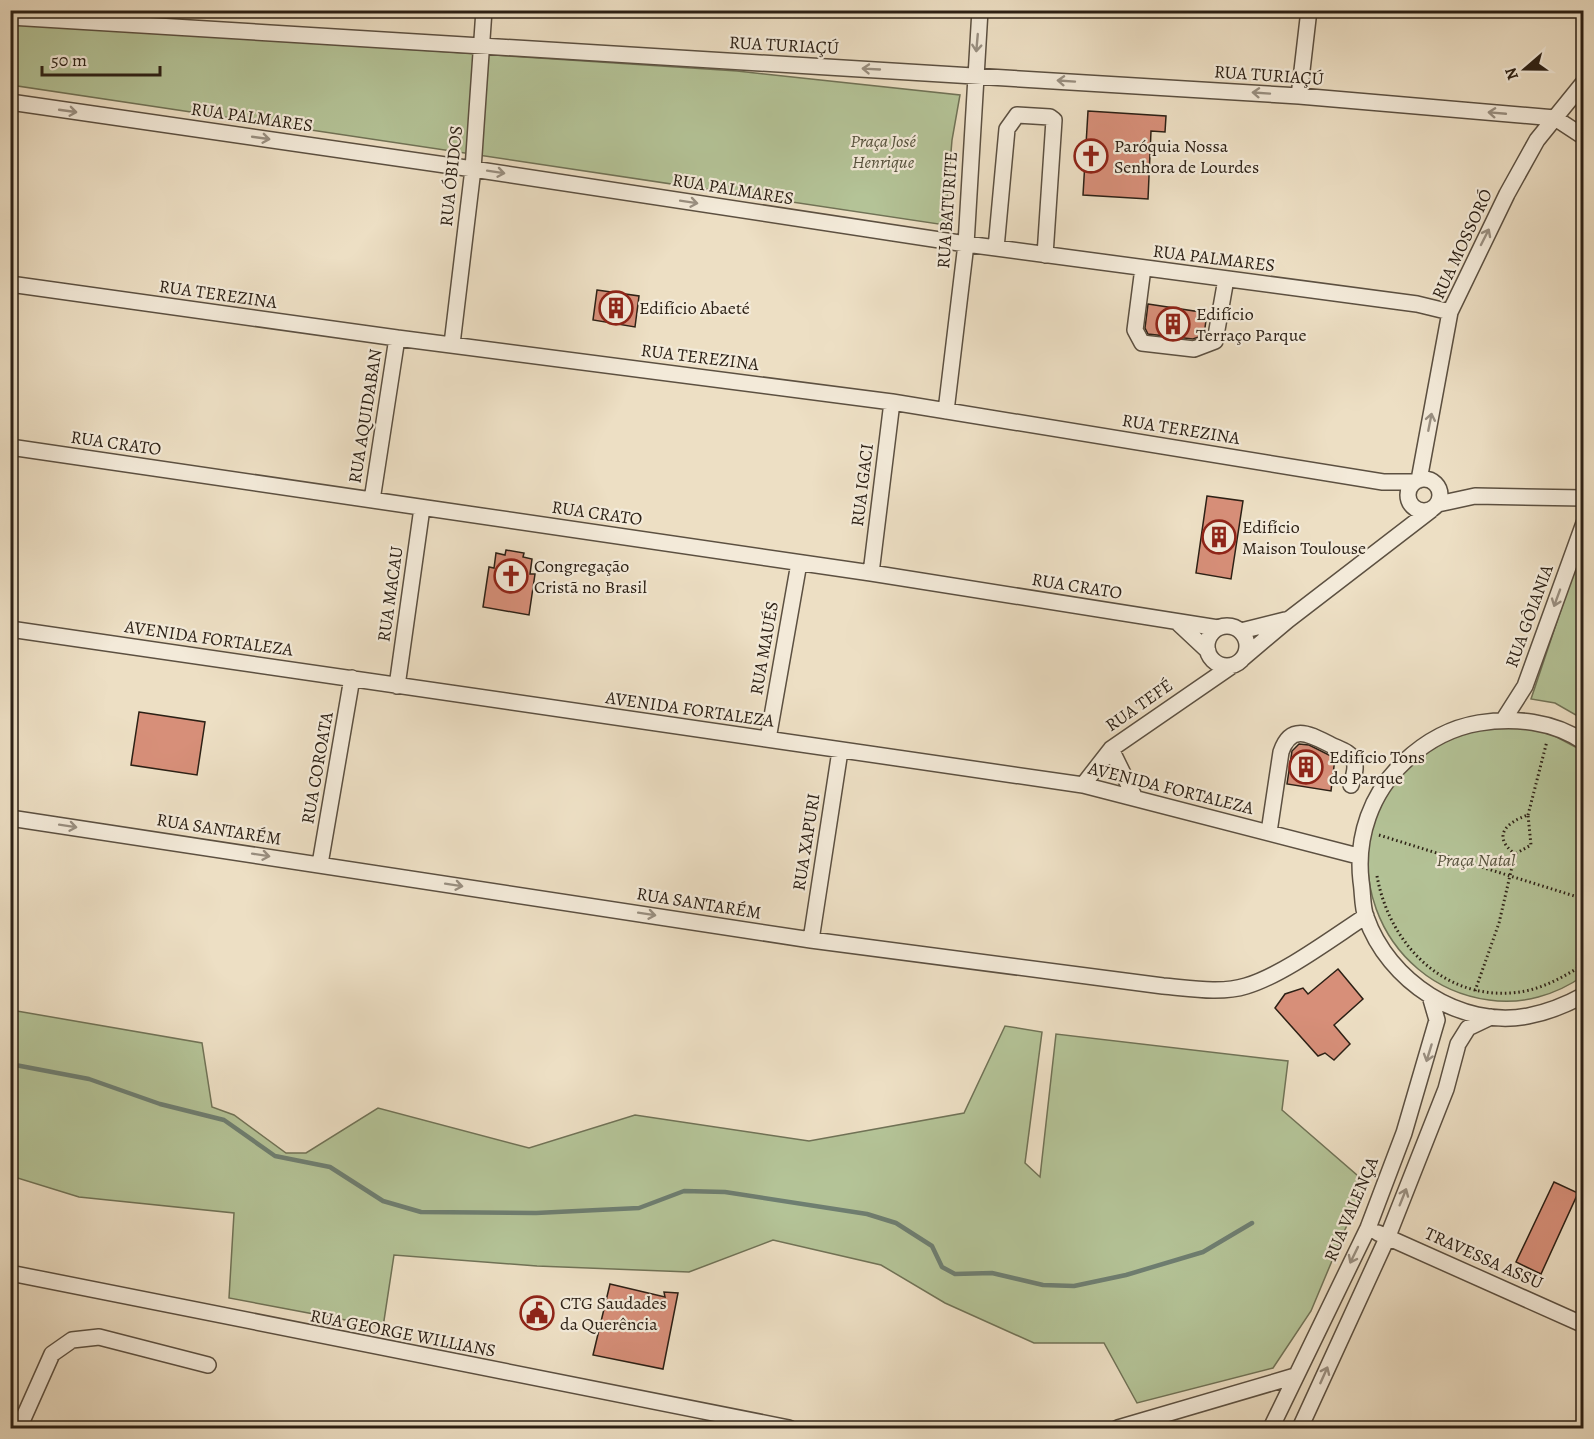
<svg xmlns="http://www.w3.org/2000/svg" width="1594" height="1439" font-family="Alegreya,serif">
	<rect width="100%" height="100%" fill="#eddfc4"/>
	<filter id="stains"><feTurbulence type="fractalNoise" baseFrequency=".00333" numOctaves="4"/><feColorMatrix values="0 0 0 0 .2 0 0 0 0 .09 0 0 0 0 .02 0 0 0 .5 -.17"/></filter>
	<radialGradient id="worn" r=".72"><stop offset=".6" stop-color="#630" stop-opacity="0"/><stop offset="1" stop-color="#630" stop-opacity=".3"/></radialGradient>
	<!-- green -->
	<path fill="#b4c397" stroke="#707256" stroke-width="1.5" d="M10,23L737,71L960,95L952,140L945,225L11,85Z
		M1583,544L1584,712L1581,718L1555,703L1531,699Z
		M1517,726L1551,734L1583,751V976C1556,995 1522,1005 1489,1000C1378,985 1327,850 1406,768C1419,756 1434,744 1450,737C1472,728 1494,727 1517,726Z
		M11,1010L202,1043L212,1107L234,1115L286,1153H306L378,1108L529,1148L635,1115L809,1141L964,1113L1005,1026L1042,1032L1025,1163L1040,1177L1056,1034L1288,1061L1282,1110L1365,1182L1311,1311L1273,1368L1137,1403L1104,1343H1034L945,1303L881,1265L773,1240L689,1272L537,1266L394,1255L383,1327L229,1298L234,1213L79,1197L11,1176L10,1071H14L11,1070Z"/>
	<g fill="none" stroke-linecap="round" stroke-linejoin="round">
		<!-- stream -->
		<path stroke="#6e7e71" stroke-width="4.5" d="M10,1064L89,1079L160,1104L224,1120L275,1156L330,1167L383,1201L421,1212L536,1213L639,1208L684,1191L725,1192L867,1214L896,1223L932,1246L942,1267L955,1274L992,1273L1043,1285L1074,1286L1126,1275L1203,1252L1252,1223"/>
	</g>
	<!-- building -->
	<path fill="#d78f79" stroke="#2c2015" stroke-width="1.5" d="M1088,111L1166,116L1165,132L1151,131L1148,199L1083,195Z
		M597,290L639,296L635,327L593,320Z
		M1148,304L1207,313L1204,335L1193,339L1148,334L1145,328Z
		M1207,496L1243,501L1231,579L1196,573Z
		M506,550L524,553L523,557L532,559L530,574H535L529,615L483,607L489,567L494,568L496,553L505,555Z
		M139,712L205,722L197,775L131,765Z
		M1299,744L1309,745L1335,758L1331,791L1287,784L1292,751Z
		M1338,969L1363,999L1334,1025L1350,1044L1334,1060L1325,1053L1318,1056L1275,1008L1285,994L1303,988L1308,994Z
		M1554,1182L1578,1193L1541,1274L1516,1262Z
		M610,1284L665,1297L664,1292L678,1293L663,1369L593,1355Z"/>
	<g fill="none" stroke-linecap="round" stroke-linejoin="round">
		<defs>
			<path id="minor" d="M10,17L1299,96L1555,118L1584,137
				M1299,96L1309,10
				M10,102L473,169L966,244L1417,304L1450,312
				M996,248L1007,129L1017,115L1050,117L1054,120L1045,255
				M1143,268L1135,330L1142,343L1194,349L1215,341L1226,279
				M10,284L397,338L892,402L1383,482H1415
				M452,344L473,169L484,10
				M946,411L966,244L980,10
				M10,447L871,573L1218,628
				M1408 495a16 16 0 1 1 32 0a16 16 0 1 1-32 0Z
				M1419,480L1450,312L1507,194L1537,140L1584,82
				M372,500L397,338
				M1438,504L1475,496L1584,498
				M871,573L892,402
				M1177,622L1208,651
				M1207 646a20 20 0 1 1 40 0a20 20 0 1 1-40 0Z
				M10,629L1083,785L1358,856
				M1241,631L1285,620
				M1243,658L1288,620L1431,510
				M397,686L422,508
				M1504,719L1525,686L1584,523
				M768,739L799,563
				M1584,742C1553,721 1514,717 1479,723C1449,728 1425,742 1404,762C1371,793 1356,837 1361,881C1363,893 1362,907 1366,917C1388,981 1460,1029 1528,1016C1548,1012 1566,1005 1584,995
				M1111,749L1134,796
				M1083,785L1111,749L1233,665
				M10,818L811,940L1163,986C1188,988 1221,994 1246,986C1283,975 1332,938 1366,916
				M1269,832L1281,752C1291,722 1311,735 1331,745C1339,749 1351,752 1354,761C1357,769 1353,777 1351,785
				M320,864L352,678
				M811,940L840,751
				M1378,1233L1584,1325
				M10,1273L789,1428
				M19,1428L52,1354L72,1340L99,1337L208,1365
				M1118,1428L1295,1376
				M1271,1428L1368,1228L1404,1133L1437,1020L1430,996
				M1300,1428L1388,1236L1446,1089L1458,1044L1468,1028L1491,1017"/>
		</defs>
		<!-- minor casing -->
		<use href="#minor" stroke="#5c5041" stroke-width="18"/>
		<!-- path -->
		<path stroke="#2c2015" stroke-width="3" stroke-dasharray="1.5 3" stroke-linecap="butt" d="M1528,815L1547,741
			M1379,835L1584,899
			M1377,876C1390,949 1452,1008 1530,990C1549,985 1567,975 1584,964
			M1475,991L1499,923L1515,854L1531,845L1528,815C1507,822 1491,836 1515,854"/>
		<!-- minor -->
		<use href="#minor" stroke="#f3ead9" stroke-width="15"/>
	</g>
	<!-- one-way arrows -->
	<defs><path id="oneway-shaft" d="M-6 0H5M1.5-3L5.5 0L1.5 3" fill="none" stroke-width="1.6" stroke-linecap="round" stroke-linejoin="round" transform="scale(1.5)"/></defs>
	<g stroke="#998f81">
		<use href="#oneway-shaft" transform="translate(977 43) rotate(95)"/>
		<use href="#oneway-shaft" transform="translate(871 69) rotate(-177)"/>
		<use href="#oneway-shaft" transform="translate(1066 81) rotate(-176)"/>
		<use href="#oneway-shaft" transform="translate(1261 93) rotate(-176)"/>
		<use href="#oneway-shaft" transform="translate(68 111) rotate(8)"/>
		<use href="#oneway-shaft" transform="translate(1497 113) rotate(-175)"/>
		<use href="#oneway-shaft" transform="translate(261 138) rotate(8)"/>
		<use href="#oneway-shaft" transform="translate(496 172) rotate(9)"/>
		<use href="#oneway-shaft" transform="translate(689 202) rotate(9)"/>
		<use href="#oneway-shaft" transform="translate(1485 237) rotate(-63)"/>
		<use href="#oneway-shaft" transform="translate(1430 422) rotate(-79)"/>
		<use href="#oneway-shaft" transform="translate(1557 598) rotate(110)"/>
		<use href="#oneway-shaft" transform="translate(68 826) rotate(9)"/>
		<use href="#oneway-shaft" transform="translate(261 855) rotate(9)"/>
		<use href="#oneway-shaft" transform="translate(454 885) rotate(9)"/>
		<use href="#oneway-shaft" transform="translate(647 914) rotate(9)"/>
		<use href="#oneway-shaft" transform="translate(1429 1053) rotate(107)"/>
		<use href="#oneway-shaft" transform="translate(1403 1197) rotate(-68)"/>
		<use href="#oneway-shaft" transform="translate(1354 1255) rotate(116)"/>
		<use href="#oneway-shaft" transform="translate(1324 1375) rotate(-66)"/>
	</g>
	<!-- icons -->
	<defs>
		<symbol id="church-ring" viewBox="-11 -11 22 22"><circle r="9.5" fill="#f3ead9" stroke="#8f2418" stroke-width="1.5"/><path d="M-1.2-6h2.4v3.5h3.3v2.4h-3.3V6h-2.4V-.1h-3.3v-2.4h3.3Z" fill="#8f2418"/></symbol>
		<symbol id="building-ring" viewBox="-11 -11 22 22"><circle r="9.5" fill="#f3ead9" stroke="#8f2418" stroke-width="1.5"/><path d="M-4-6H4V6H1V3H-1V6H-4ZM-2.5-4.3h1.7v1.8h-1.7ZM.8-4.3h1.7v1.8H.8ZM-2.5-1h1.7V.8h-1.7ZM.8-1h1.7V.8H.8Z" fill="#8f2418"/></symbol>
		<symbol id="civic-ring" viewBox="-11 -11 22 22"><circle r="9.5" fill="#f3ead9" stroke="#8f2418" stroke-width="1.5"/><path d="M-.6-6.5H3V-4.5H.6V-3L4-1V1h2V6H-6V1h2V-1L-.6-3ZM-1.2 2.5V6h2.4V2.5Z" fill="#8f2418"/></symbol>
	</defs>
	<g fill-rule="evenodd">
		<use href="#church-ring" x="1072" y="137" width="38" height="38"/>
		<use href="#building-ring" x="597" y="289" width="38" height="38"/>
		<use href="#building-ring" x="1154" y="305" width="38" height="38"/>
		<use href="#building-ring" x="1200" y="518" width="38" height="38"/>
		<use href="#church-ring" x="492" y="557" width="38" height="38"/>
		<use href="#building-ring" x="1287" y="748" width="38" height="38"/>
		<use href="#civic-ring" x="518" y="1294" width="38" height="38"/>
	</g>
	<g text-anchor="middle" dominant-baseline="central" stroke-width="4.5" stroke-linejoin="round" paint-order="stroke">
		<!-- street labels -->
		<g font-size="18" fill="#2c2015" stroke="#f3ead9">
			<text transform="translate(784 45) rotate(3)">RUA TURIAÇÚ</text>
			<text transform="translate(1269 75) rotate(4)">RUA TURIAÇÚ</text>
			<text transform="translate(252 117) rotate(8)">RUA PALMARES</text>
			<text transform="translate(451 176) rotate(-84)">RUA ÓBIDOS</text>
			<text transform="translate(733 189) rotate(9)">RUA PALMARES</text>
			<text transform="translate(947 210) rotate(-86)">RUA BATURITE</text>
			<text transform="translate(1462 244) rotate(-65)">RUA MOSSORÓ</text>
			<text transform="translate(1214 258) rotate(7)">RUA PALMARES</text>
			<text transform="translate(218 294) rotate(8)">RUA TEREZINA</text>
			<text transform="translate(700 357) rotate(7)">RUA TEREZINA</text>
			<text transform="translate(365 416) rotate(-81)">RUA AQUIDABAN</text>
			<text transform="translate(1181 429) rotate(9)">RUA TEREZINA</text>
			<text transform="translate(116 443) rotate(8)">RUA CRATO</text>
			<text transform="translate(862 485) rotate(-83)">RUA IGACI</text>
			<text transform="translate(597 513) rotate(8)">RUA CRATO</text>
			<text transform="translate(1077 586) rotate(9)">RUA CRATO</text>
			<text transform="translate(390 594) rotate(-82)">RUA MACAU</text>
			<text transform="translate(1529 616) rotate(-70)">RUA GÔIANIA</text>
			<text transform="translate(209 638) rotate(8)">AVENIDA FORTALEZA</text>
			<text transform="translate(764 648) rotate(-80)">RUA MAUÉS</text>
			<text transform="translate(1139 705) rotate(-35)">RUA TEFÉ</text>
			<text transform="translate(690 709) rotate(8)">AVENIDA FORTALEZA</text>
			<text transform="translate(317 768) rotate(-80)">RUA COROATA</text>
			<text transform="translate(1171 788) rotate(14)">AVENIDA FORTALEZA</text>
			<text transform="translate(219 829) rotate(9)">RUA SANTARÉM</text>
			<text transform="translate(806 842) rotate(-81)">RUA XAPURI</text>
			<text transform="translate(699 903) rotate(9)">RUA SANTARÉM</text>
			<text transform="translate(1351 1209) rotate(-67)">RUA VALENÇA</text>
			<text transform="translate(1484 1258) rotate(24)">TRAVESSA ASSU</text>
			<text transform="translate(403 1333) rotate(11)">RUA GEORGE WILLIANS</text>
		</g>
		<!-- park labels -->
		<g font-size="18" font-style="italic" fill="#55513c" stroke="#f3ead9">
			<text x="883" y="141">Praça José<tspan x="883" dy="21">Henrique</tspan></text>
			<text x="1476" y="860">Praça Natal</text>
		</g>
		<!-- poi labels -->
		<g font-size="18" fill="#2c2015" stroke="#f3ead9" text-anchor="start">
			<text x="1114" y="146">Paróquia Nossa<tspan x="1114" dy="21">Senhora de Lourdes</tspan></text>
			<text x="639" y="308">Edifício Abaeté</text>
			<text x="1196" y="314">Edifício<tspan x="1196" dy="21">Terraço Parque</tspan></text>
			<text x="1242" y="527">Edifício<tspan x="1242" dy="21">Maison Toulouse</tspan></text>
			<text x="534" y="566">Congregação<tspan x="534" dy="21">Cristã no Brasil</tspan></text>
			<text x="1329" y="757">Edifício Tons<tspan x="1329" dy="21">do Parque</tspan></text>
			<text x="560" y="1303">CTG Saudades<tspan x="560" dy="21">da Querência</tspan></text>
		</g>
	</g>
	<!-- margin -->
	<rect width="1594" height="1439" fill="none" stroke="#eddfc4" stroke-width="36"/>
	<rect x="12" y="12" width="1570" height="1415" fill="none" stroke="#2c2015" stroke-width="3"/>
	<rect x="18" y="18" width="1558" height="1403" fill="none" stroke="#2c2015" stroke-width="1.5"/>
	<!-- north arrow -->
	<g transform="translate(1525 69) rotate(250)" stroke="#f3ead9" stroke-width="4.5" paint-order="stroke">
	<path d="M0-4.5L10 22L0 15L-10 22Z" fill="#2c2015"/>
	<text y="-9" font-size="16" font-weight="bold" text-anchor="middle" fill="#2c2015">N</text>
	</g>
	<!-- scale -->
	<path d="M42 66v9h118v-9" fill="none" stroke="#2c2015" stroke-width="3"/>
	<text x="51" y="66" font-size="18" fill="#2c2015" stroke="#f3ead9" stroke-width="4.5" paint-order="stroke">50 m</text>
	<rect width="100%" height="100%" filter="url(#stains)"/>
	<rect width="100%" height="100%" fill="url(#worn)"/>
</svg>
